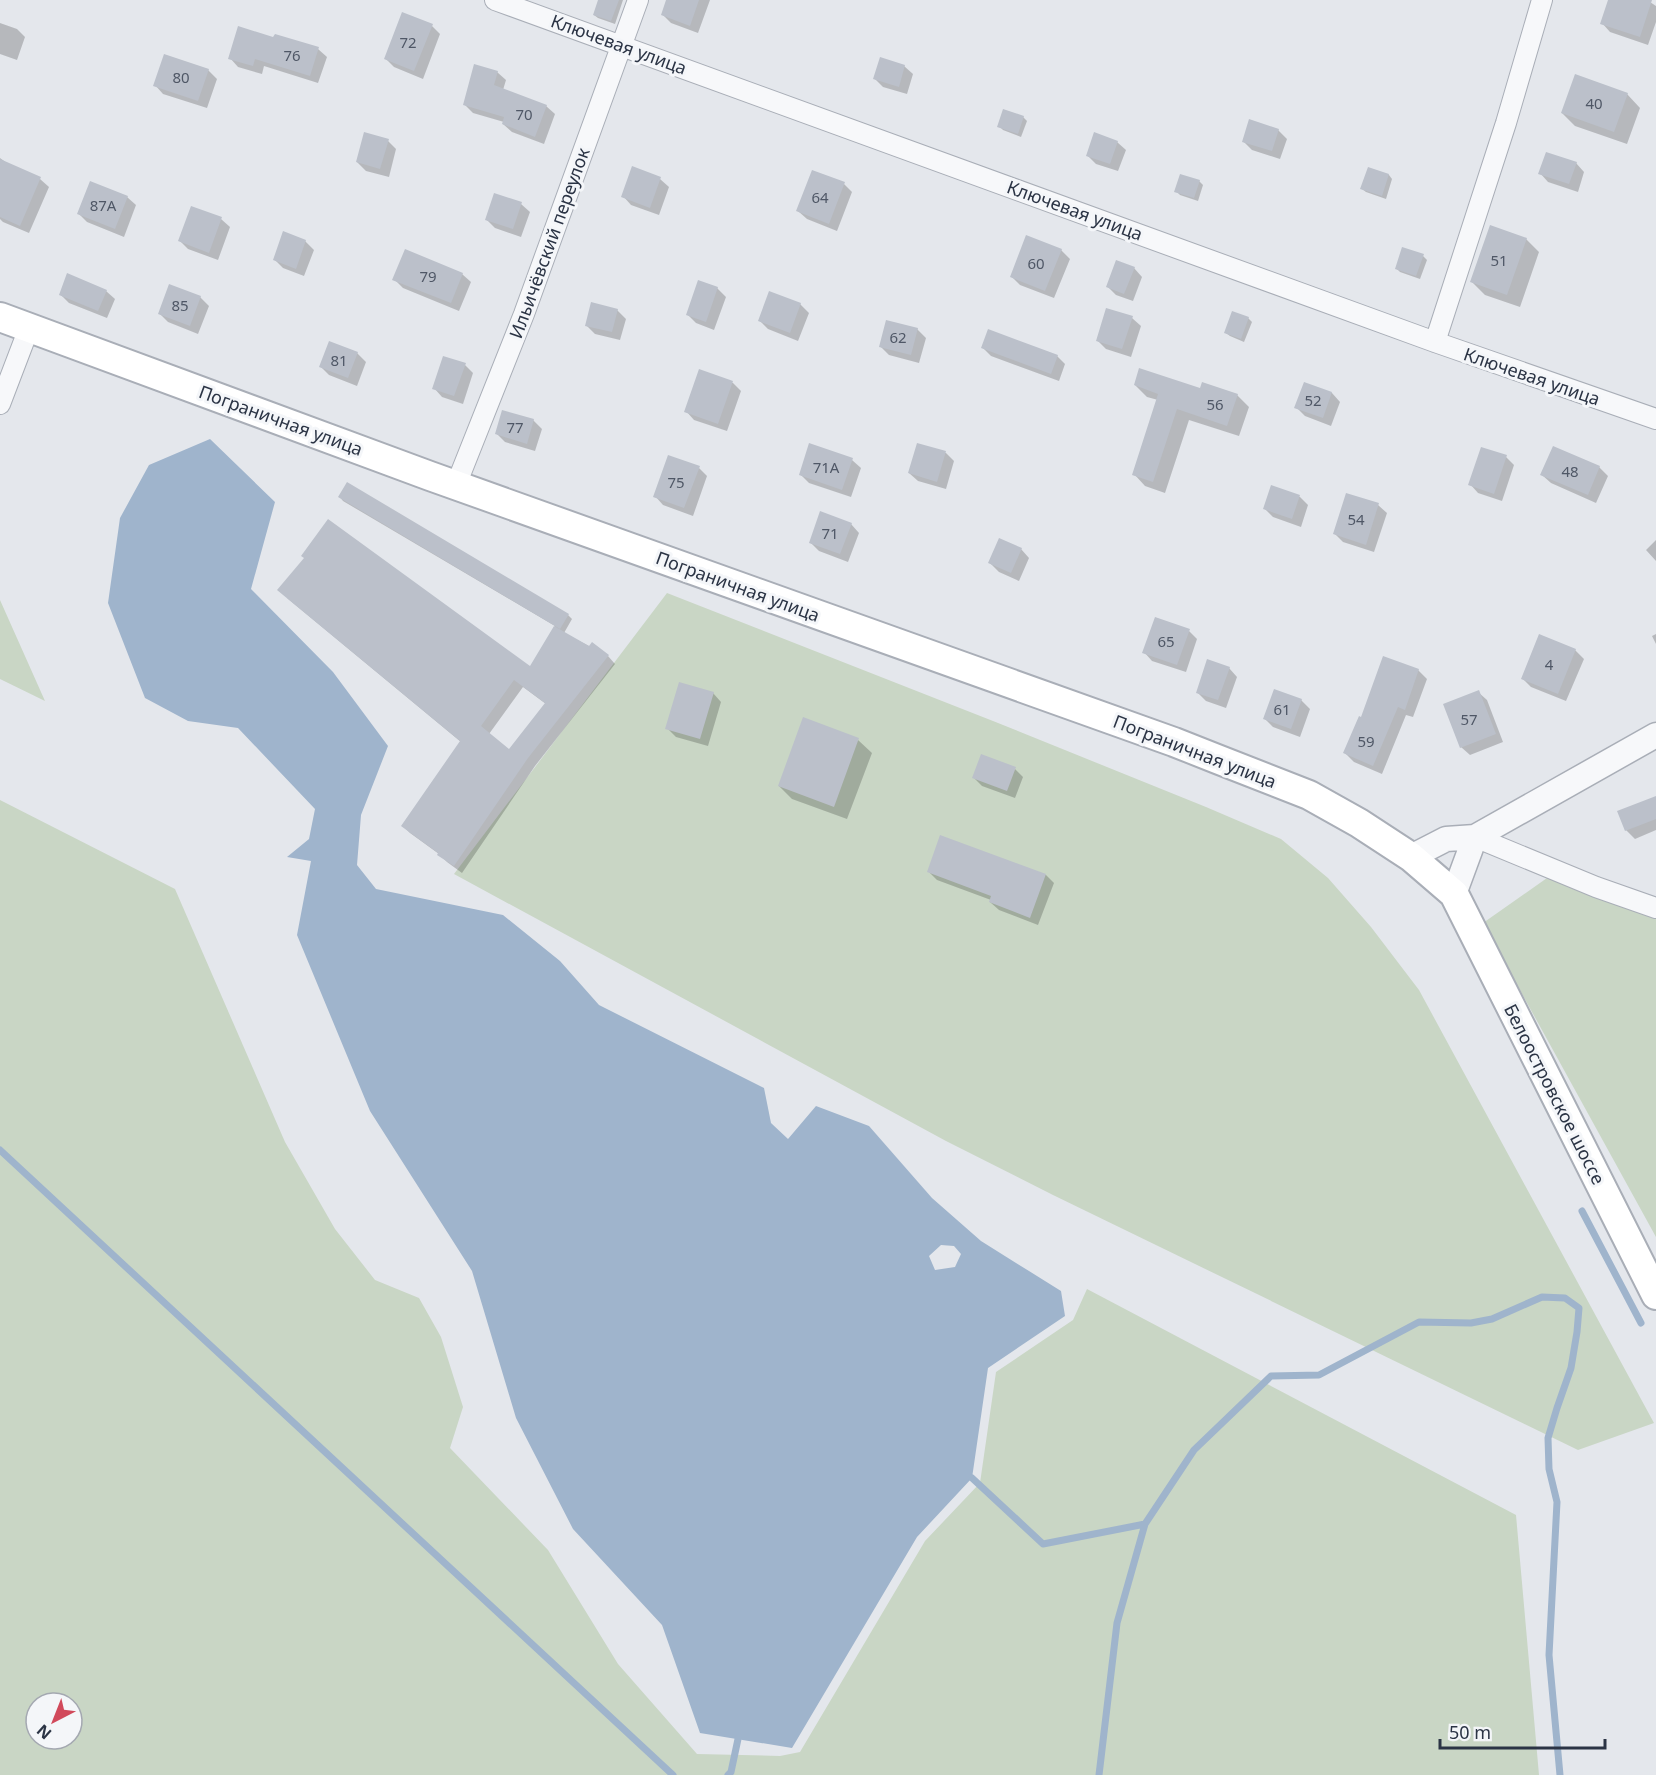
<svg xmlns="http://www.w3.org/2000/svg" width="1656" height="1775" font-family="'Noto Sans',sans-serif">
	<rect width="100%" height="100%" fill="#e4e7ec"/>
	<!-- green -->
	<path fill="#c9d6c5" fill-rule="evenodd" d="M667,593L993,721L1206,807L1281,839L1328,878L1371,927L1419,990L1654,1423L1578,1450L1053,1195L946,1141L454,874Z
		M0,600L45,701L0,679Z
		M0,800L175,889L285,1142L335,1229L375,1280L419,1298L441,1337L463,1407L450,1448L548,1550L618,1664L697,1754L780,1756L800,1752L925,1541L980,1483L996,1372L1073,1320L1087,1289L1516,1515L1539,1775H0ZM36,1703H72V1739H36Z
		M1547,878L1656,917V1237L1483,923Z"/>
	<!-- water -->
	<path fill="#9fb4cc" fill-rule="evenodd" d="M210,439L275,502L251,589L333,672L388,746L361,815L357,865L376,889L503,915L560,961L599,1005L764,1088L771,1123L788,1139L816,1106L869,1126L932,1198L981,1241L1061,1291L1065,1316L988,1368L972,1478L917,1537L792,1748L700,1733L662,1625L573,1529L516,1418L472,1271L370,1111L297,935L311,861L287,857L309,839L315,809L238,728L188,721L145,698L108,603L120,518L149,465ZM941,1245L954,1246L961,1254L955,1267L935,1270L929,1256Z"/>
	<!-- shadow -->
	<path fill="#0003" fill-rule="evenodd" d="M600,0H623L615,24L598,18L594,15Z
		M668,0H710L698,33L671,23L663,15Z
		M1610,0H1647L1656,6V22L1648,45L1610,32L1602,23Z
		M0,23L17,29L25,37L17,60L0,54Z
		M432,26L440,34L423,79L394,67L386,59Z
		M318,49L327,57L318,83L264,66L262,74L238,67L230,58Z
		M904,66L913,74L907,94L883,87L875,79Z
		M208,70L217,79L207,108L163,94L155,85Z
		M497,72L506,80L503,90L546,106L555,114L544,144L512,132L503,124L504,122L473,113L465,105Z
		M1627,94L1640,108L1627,144L1575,126L1562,113Z
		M1023,117L1027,121L1021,137L1003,130L999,126Z
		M1278,130L1287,139L1280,159L1252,150L1243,141Z
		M388,141L396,149L389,177L366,171L357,162Z
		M1117,142L1126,150L1118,171L1096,164L1087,155Z
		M0,158L8,164L40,179L49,187L29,233L3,222L0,219Z
		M1576,163L1584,172L1578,192L1548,182L1540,173Z
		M633,168L660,179L669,187L659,215L631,205L623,196Z
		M1369,169L1389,175L1392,179L1386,199L1366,192L1362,189Z
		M1199,181L1203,185L1198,201L1180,195L1176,191Z
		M844,184L852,192L837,231L807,219L798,211Z
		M127,197L136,205L124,237L87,222L79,214Z
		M521,204L530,212L521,237L495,228L486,219Z
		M221,219L230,227L218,260L188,249L180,241Z
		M1526,239L1539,252L1520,307L1485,295L1472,282Z
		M305,241L314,250L304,276L283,268L275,260Z
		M1061,250L1070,259L1054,298L1020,285L1011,276Z
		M1423,256L1427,260L1420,279L1400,272L1396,268Z
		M1134,268L1142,277L1133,301L1116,295L1107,286Z
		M462,274L471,282L459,311L403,288L394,279Z
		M717,288L726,297L714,330L696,323L688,315Z
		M106,291L115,299L107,318L69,303L60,294Z
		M200,297L209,306L198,334L168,322L160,314Z
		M800,304L809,313L798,341L768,329L760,321Z
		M617,310L626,319L620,340L595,334L586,325Z
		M1132,318L1141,326L1131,357L1106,349L1097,340Z
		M1248,318L1252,322L1244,342L1230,336L1226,333Z
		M917,329L926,338L919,363L889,355L880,346Z
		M983,348L1057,356L1065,364L1059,381L991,356Z
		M357,353L366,362L357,386L329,375L321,367Z
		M465,365L473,373L463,404L442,397L434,388Z
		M700,371L733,383L741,391L727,431L694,420L686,411Z
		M1305,384L1332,393L1340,402L1331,426L1305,416L1296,407Z
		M1135,385L1201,390L1237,395L1249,407L1239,436L1189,420L1165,493L1145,486L1134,474L1158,400L1147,397Z
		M533,420L542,429L535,451L505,442L497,434Z
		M918,444L946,453L954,461L946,489L918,481L909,473Z
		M1506,457L1514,465L1502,501L1478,493L1470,484Z
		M852,460L861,468L851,497L809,483L801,475Z
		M1599,467L1608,476L1596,503L1551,483L1542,475Z
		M699,468L707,476L693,516L663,505L655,496Z
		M1272,487L1300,497L1308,505L1301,527L1273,517L1265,509Z
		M340,497L568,615L572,619L564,633L608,656L615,664L535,766L462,873L447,862L439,854L410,833L403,826L461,742L287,598L530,668L555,626L343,501ZM523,687L546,704L509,751L489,734Z
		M1378,505L1387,513L1374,552L1343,542L1335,534Z
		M851,524L859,533L848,562L819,551L810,542Z
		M1656,540V561L1646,550Z
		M1021,549L1029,558L1019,581L999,572L990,563Z
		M1189,631L1197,639L1186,672L1152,661L1144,652Z
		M1656,634V644L1652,636Z
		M1575,650L1584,659L1566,701L1531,687L1523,679Z
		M1229,668L1237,677L1226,708L1206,701L1197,692Z
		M1418,670L1427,679L1413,717L1406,715L1382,774L1354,762L1345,753Z
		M1478,692L1487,700L1503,742L1470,755L1461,747Z
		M713,693L721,702L708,746L676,737L667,728Z
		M1301,700L1310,709L1300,737L1273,727L1264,718Z
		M804,719L858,740L872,753L847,819L792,799L779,786Z
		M1015,769L1023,777L1015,798L982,786L974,778Z
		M1656,802V830L1635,839L1626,830Z
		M928,871L1046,875L1054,883L1038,925L999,910L990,902L991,900L937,880Z"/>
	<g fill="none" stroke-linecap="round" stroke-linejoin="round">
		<!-- stream -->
		<path stroke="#9fb4cc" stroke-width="7" d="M0,1150L673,1775
			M1582,1211L1641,1323
			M972,1478L1043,1544L1145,1524L1194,1450L1271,1376L1319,1375L1419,1322L1471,1323L1492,1319L1542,1297L1565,1298L1579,1308L1577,1332L1571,1368L1557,1408L1548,1438L1549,1469L1557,1502L1549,1655L1560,1775
			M728,1775L731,1772L738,1739
			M1099,1775L1117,1623L1145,1524"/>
	</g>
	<!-- building -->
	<path fill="#bbc0ca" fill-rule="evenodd" d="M598,0H619L611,21L593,15Z
		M666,0H699L690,26L661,15Z
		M1608,0H1652L1640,37L1600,24Z
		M402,12L433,24L414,71L384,59Z
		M238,26L273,37L275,34L319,47L310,76L255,59L253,66L228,59Z
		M164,54L209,69L198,101L153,86Z
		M880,57L905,65L899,87L873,79Z
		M474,64L498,71L494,85L547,105L535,137L502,124L504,117L463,105Z
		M1575,74L1628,93L1614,132L1561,113Z
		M1003,109L1024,116L1018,134L997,127Z
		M1249,119L1279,129L1272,151L1242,142Z
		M364,132L389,139L380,169L356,162Z
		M1094,132L1118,141L1110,164L1086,156Z
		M1546,152L1577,162L1569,184L1538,174Z
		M0,159L41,177L20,226L0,217Z
		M632,166L661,177L650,208L621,197Z
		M1368,167L1389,174L1382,196L1360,189Z
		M812,170L845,182L829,224L796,211Z
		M1180,174L1200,180L1194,198L1174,192Z
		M90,181L128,196L115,229L77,214Z
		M494,193L522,202L513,229L485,220Z
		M191,206L222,217L209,253L178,241Z
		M1490,225L1527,238L1507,295L1470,282Z
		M283,231L306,240L296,269L273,260Z
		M1026,235L1062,249L1045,291L1010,277Z
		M1402,247L1424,254L1416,276L1395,269Z
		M405,249L463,273L451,303L392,280Z
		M1116,260L1135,267L1124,294L1106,287Z
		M67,273L107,290L98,311L59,295Z
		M698,280L718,287L706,322L686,315Z
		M169,284L201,296L190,326L158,314Z
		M769,291L801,303L790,333L758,321Z
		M591,302L618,309L612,332L585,326Z
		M1106,308L1133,316L1122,349L1096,341Z
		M1232,311L1249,317L1241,339L1224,333Z
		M886,320L918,328L911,355L879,347Z
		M988,329L1058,355L1051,374L981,348Z
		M329,341L358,352L348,378L319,367Z
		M443,356L466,363L454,396L432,389Z
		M1139,368L1200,388L1202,382L1238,394L1227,426L1177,409L1153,482L1132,475L1158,394L1134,385Z
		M699,369L733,381L718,424L684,412Z
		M1304,382L1332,392L1323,418L1294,408Z
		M502,410L534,419L527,444L495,434Z
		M809,443L853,458L842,490L799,475Z
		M917,443L946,451L937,482L908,473Z
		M1553,446L1600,466L1588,495L1540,475Z
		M1481,447L1507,455L1494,494L1468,485Z
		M668,455L700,466L684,508L653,497Z
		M347,482L569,614L560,629L338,497Z
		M1271,485L1300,495L1292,519L1263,509Z
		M1346,493L1379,503L1366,545L1333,534Z
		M820,511L852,523L840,554L809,543Z
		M328,519L530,666L554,626L589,646L592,642L609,655L528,758L454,866L437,855L438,853L401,826L460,741L277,590L304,558L301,556ZM514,680L545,703L509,749L481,726Z
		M999,538L1022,548L1011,573L988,563Z
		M1155,617L1190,629L1177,665L1142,653Z
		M1539,634L1576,649L1558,694L1521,679Z
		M1383,656L1419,669L1405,710L1398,707L1373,766L1343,753L1359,716L1361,717Z
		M1207,659L1230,667L1218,700L1196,693Z
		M679,682L714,692L700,739L665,729Z
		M1274,689L1302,699L1291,729L1263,719Z
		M1479,690L1496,734L1460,748L1443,704Z
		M803,717L859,738L834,807L778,786Z
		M981,754L1016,767L1007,791L972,778Z
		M1656,796V819L1625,831L1617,811Z
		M940,835L1046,874L1030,918L989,902L991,896L927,872Z"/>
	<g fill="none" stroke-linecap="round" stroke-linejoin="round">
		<defs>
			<path id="minor" d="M495,0L1435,342L1656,419
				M1435,342L1506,123L1542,0
				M0,404L29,328
				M456,485L524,314L638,0
				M1475,837L1596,887L1656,908"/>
			<path id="tertiary" d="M1411,857L1446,839L1475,837L1656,735
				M1454,894L1475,837"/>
			<path id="secondary" d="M0,317L430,476L1174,742L1217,759L1309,795L1359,823L1411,857L1454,894L1656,1295"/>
		</defs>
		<!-- minor casing -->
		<use href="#minor" stroke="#a9aeb7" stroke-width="22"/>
		<!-- tertiary casing -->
		<use href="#tertiary" stroke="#a9aeb7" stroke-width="27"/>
		<!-- secondary casing -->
		<use href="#secondary" stroke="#a9aeb7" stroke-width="32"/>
		<!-- minor -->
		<use href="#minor" stroke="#f7f8fa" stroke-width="20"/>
		<!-- tertiary -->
		<use href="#tertiary" stroke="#f7f8fa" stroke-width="24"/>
		<!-- secondary -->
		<use href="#secondary" stroke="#fff" stroke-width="28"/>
	</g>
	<g text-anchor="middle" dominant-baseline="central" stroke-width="6" stroke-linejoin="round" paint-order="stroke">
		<!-- number labels -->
		<g font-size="15" fill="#4f5766">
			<text x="408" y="42">72</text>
			<text x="292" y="55">76</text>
			<text x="181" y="77">80</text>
			<text x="1594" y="103">40</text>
			<text x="524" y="114">70</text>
			<text x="820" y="197">64</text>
			<text x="103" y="205">87А</text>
			<text x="1499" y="260">51</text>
			<text x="1036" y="263">60</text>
			<text x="428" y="276">79</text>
			<text x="180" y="305">85</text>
			<text x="898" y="337">62</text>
			<text x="339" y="360">81</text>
			<text x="1313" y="400">52</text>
			<text x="1215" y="404">56</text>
			<text x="515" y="427">77</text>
			<text x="826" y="467">71А</text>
			<text x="1570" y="471">48</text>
			<text x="676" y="482">75</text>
			<text x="1356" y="519">54</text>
			<text x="830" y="533">71</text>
			<text x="1166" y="641">65</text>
			<text x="1549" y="664">4</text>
			<text x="1282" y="709">61</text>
			<text x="1469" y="719">57</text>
			<text x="1366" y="741">59</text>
		</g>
		<!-- street labels -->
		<g font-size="18" fill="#2b3445" stroke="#f4f6f9">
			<text transform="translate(619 44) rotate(20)">Ключевая улица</text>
			<text transform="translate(1075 210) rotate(20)">Ключевая улица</text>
			<text transform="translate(549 243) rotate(-70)">Ильичёвский переулок</text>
			<text transform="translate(1532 376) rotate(19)">Ключевая улица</text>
			<text transform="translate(281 420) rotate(20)">Пограничная улица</text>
			<text transform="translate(738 586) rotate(20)">Пограничная улица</text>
			<text transform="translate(1195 751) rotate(21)">Пограничная улица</text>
			<text transform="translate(1555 1094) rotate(63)">Белоостровское шоссе</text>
		</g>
	</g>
	<!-- north arrow -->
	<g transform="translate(54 1721) rotate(222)"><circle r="28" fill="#f4f6f9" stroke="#a4a8b1" stroke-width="1.5"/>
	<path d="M0-4.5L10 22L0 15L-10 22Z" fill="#d1495b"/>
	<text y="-9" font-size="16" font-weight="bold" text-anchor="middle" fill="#2b3445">N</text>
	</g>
	<!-- scale -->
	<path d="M1440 1739v9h165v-9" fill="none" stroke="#2b3445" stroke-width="3"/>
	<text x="1449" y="1739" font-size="18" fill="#2b3445" stroke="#f4f6f9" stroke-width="4.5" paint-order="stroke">50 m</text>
</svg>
